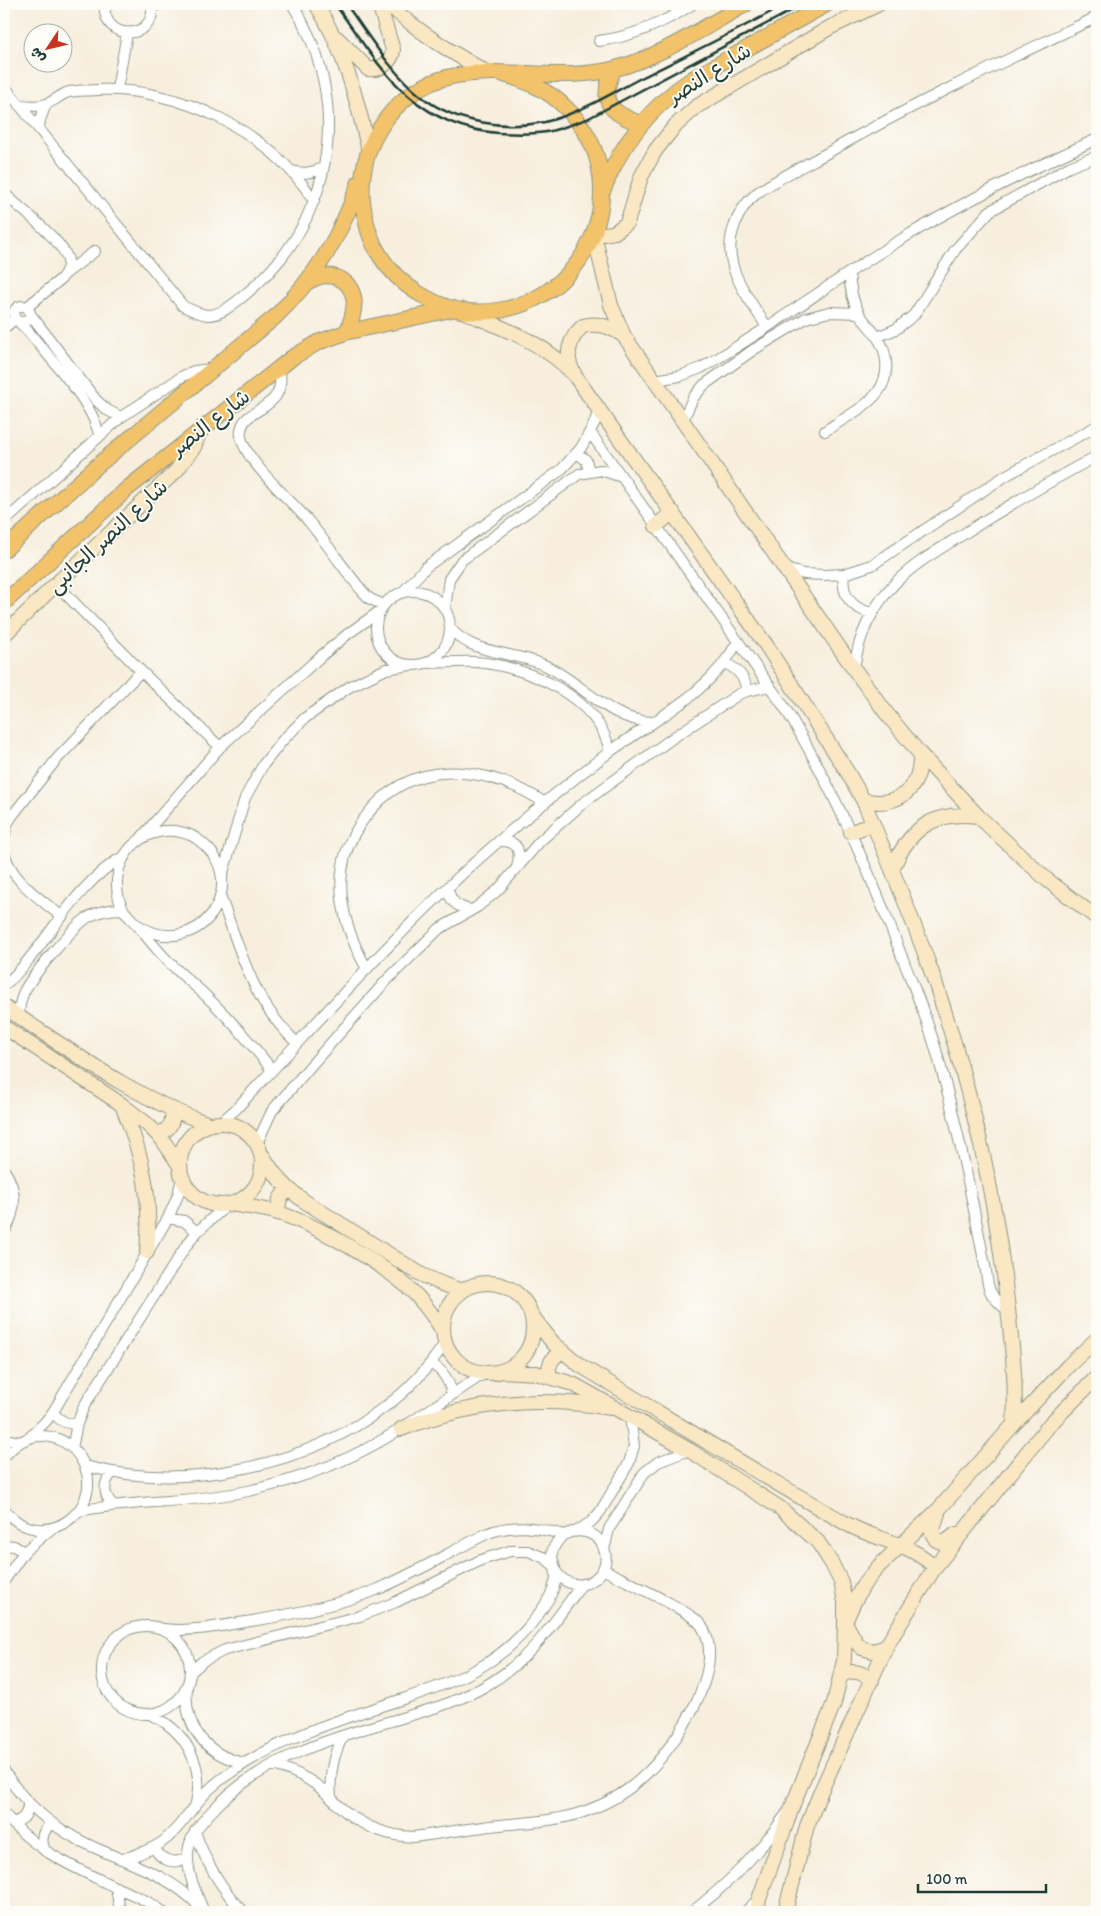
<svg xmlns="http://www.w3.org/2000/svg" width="1101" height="1916" font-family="Itim,'Playpen Sans Arabic',sans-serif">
	<rect width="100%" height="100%" fill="#fdfcf7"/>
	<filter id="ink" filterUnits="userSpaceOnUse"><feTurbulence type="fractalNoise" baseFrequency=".02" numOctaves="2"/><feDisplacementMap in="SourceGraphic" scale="10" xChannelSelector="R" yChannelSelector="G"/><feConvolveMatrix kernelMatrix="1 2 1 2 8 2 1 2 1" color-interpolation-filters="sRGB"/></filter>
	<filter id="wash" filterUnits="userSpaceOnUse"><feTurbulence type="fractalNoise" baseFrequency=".0096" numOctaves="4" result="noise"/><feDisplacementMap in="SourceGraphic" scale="20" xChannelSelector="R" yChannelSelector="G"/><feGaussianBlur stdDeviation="1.12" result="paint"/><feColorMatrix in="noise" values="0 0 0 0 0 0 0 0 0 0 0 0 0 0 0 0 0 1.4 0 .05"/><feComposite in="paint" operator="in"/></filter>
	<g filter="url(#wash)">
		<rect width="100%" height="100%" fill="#f7eedd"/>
	</g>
	<g filter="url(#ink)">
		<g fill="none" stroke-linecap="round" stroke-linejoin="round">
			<defs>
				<path id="street" d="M105,4C101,42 157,42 152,4
					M599,41C632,37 665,22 693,4
					M4,86L183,306C191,310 199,314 208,315C221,315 232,305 241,298C272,273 298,242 312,205C320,187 325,165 327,146C332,97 319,45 292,4
					M117,89L127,33
					M19,105C28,106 38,107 46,104C53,102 59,96 66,93C74,90 87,91 96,90C177,86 271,131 314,201
					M39,128L40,120L46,104
					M292,171C304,174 312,173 323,168
					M4,193C18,207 66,243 68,261C69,267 65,274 61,279L27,307
					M65,274L95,251
					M14 314a8 8 0 1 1 16 0a8 8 0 1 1-16 0Z
					M31,315L96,400L107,410L121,417
					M18,321L28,331C50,359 94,403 99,436
					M767,327C748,297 720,265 734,227C738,214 746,202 757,193C781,176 810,163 836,148C921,100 1009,59 1097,17
					M4,328L15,319
					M877,337L896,329L914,315L955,250L990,211L1069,167L1097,156
					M279,367C289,412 245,405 241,430C236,455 296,504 310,523C329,546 345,571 364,593L370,599L384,605
					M654,380L680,376L701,368C767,331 827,285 892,245C958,204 1027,171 1097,139
					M682,422L693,398L704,385L753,350L806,318L829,312L859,313
					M825,431C841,420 867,407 878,392C890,376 888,354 878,338C872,329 864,322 859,313C852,301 850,287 849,273
					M590,432L785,708C833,787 870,872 902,957C915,990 929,1023 938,1057C958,1127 972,1199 986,1271C988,1293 991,1296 1008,1311
					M577,453L586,460L589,471
					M4,522L121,417L183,376L194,371L211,369
					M785,569L804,574L824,575L844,574L872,565L1005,476L1097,426
					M844,574C841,594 851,609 872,613
					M56,584L141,671L220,747
					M376 628a37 37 0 1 1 74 0a37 37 0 1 1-74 0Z
					M403,592L426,567L561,470L581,448L595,422L599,408
					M445,609L449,579L462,560L579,474L601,470L622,477
					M450,628C472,655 511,651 542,664C580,680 608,721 652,722
					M427,663C443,663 460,661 476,662C527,666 599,697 610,752
					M724,663C737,668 745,677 747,691
					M854,669C858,636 873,606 896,582C916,562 942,548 965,533C1008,506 1052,480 1097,456
					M142,837L220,747L321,656L349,633L380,611
					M4,838L7,824L12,816L56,760L141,671
					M499,841C519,840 521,851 517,868
					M4,852C11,881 40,898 62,917
					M222,876L245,798L263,765L282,741L305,718L349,687L386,669L410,665
					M448,888C450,903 458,907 471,910
					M220,896C242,953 251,1000 297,1043
					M136,924C198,965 254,884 201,842C190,832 173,829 158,832C124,839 107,878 123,909C127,916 133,920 138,926C149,940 160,954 173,966C184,977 196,986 207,997C230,1019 252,1044 272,1070
					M367,969C350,939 338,906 342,872C344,853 352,835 363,820C409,755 486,764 545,803
					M4,985C18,975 27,961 38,948C63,915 87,877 124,856
					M19,1017C19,1009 20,1002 23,994C28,980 74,926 87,918C98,911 110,909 123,909
					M221,1122L235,1110C321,1019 404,923 499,841C535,810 573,779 611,751C656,718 711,693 738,641
					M257,1143L272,1111L314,1062L387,980L439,929L477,907L498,890L540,841L583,803L674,737L739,694L747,691L770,686
					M4,1170C18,1190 16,1212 4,1233
					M168,1218L184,1221L197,1232
					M431,1364C443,1370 449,1380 452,1394
					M53,1412C59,1421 66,1424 77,1424
					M29,1438L46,1421L53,1412L168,1218L178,1195L182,1177
					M4,1439L19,1442
					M72,1448L77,1424L84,1406L186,1246L197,1232L227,1205
					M4,1457C16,1442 32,1433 51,1437C62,1439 73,1447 79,1456C113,1504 44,1560 4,1509
					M85,1466C183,1492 305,1467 386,1406C410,1389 429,1367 445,1343
					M112,1473C103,1483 103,1495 113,1505
					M79,1511C135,1500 193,1503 248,1491C303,1479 356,1458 402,1428C430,1410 457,1391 485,1373
					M577,1531L591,1522L600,1512L629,1463L634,1446L630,1417
					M4,1545L14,1546L24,1552
					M604,1550L609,1529L644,1473L658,1462L689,1450
					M4,1581L24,1552L51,1529
					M102 1670a44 44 0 1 1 88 0a44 44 0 1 1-88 0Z
					M164,1629C190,1632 214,1627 239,1623C285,1616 333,1607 376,1590C412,1575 450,1552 486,1534C513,1523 537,1527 564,1535
					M189,1679L191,1672L203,1661L225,1650L360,1616L396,1602L481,1560L510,1551H528L545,1558L552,1564
					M187,1688C183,1727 207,1756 245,1763
					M149,1714C185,1729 205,1765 196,1803
					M273,1765C289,1769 304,1776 318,1786C328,1794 336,1804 346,1812C366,1828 389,1836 414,1837C442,1833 471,1828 500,1825C529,1822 559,1821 586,1811C609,1803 630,1790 647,1773C676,1745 729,1666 701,1625C690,1610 623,1580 603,1569
					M4,1771C25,1805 53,1828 89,1845C129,1864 167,1873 199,1906
					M331,1798C329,1775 332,1756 343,1736
					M4,1813C32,1850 74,1867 115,1887C132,1894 149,1901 163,1912
					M12,1823C22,1821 28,1815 28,1804
					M195,1831C205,1862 221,1888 243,1912
					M154,1847C161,1861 174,1865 187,1858
					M45,1851C40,1840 42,1831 51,1824
					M123,1859C136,1855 149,1851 161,1843C179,1830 189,1811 204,1795C212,1786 222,1778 233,1771C284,1736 345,1718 403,1699C454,1682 496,1667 531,1624C539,1614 547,1604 552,1592C554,1587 556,1580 556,1574C555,1561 547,1556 557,1542C567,1528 589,1528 600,1541C621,1570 579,1603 556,1572
					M116,1887L120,1912
					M204,1912C197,1895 188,1876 188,1858C187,1839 199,1825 211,1812C257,1761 327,1739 391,1721C424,1711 457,1703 487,1685C531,1659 553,1624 582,1584
					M692,1912C728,1884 761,1851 787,1813
					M745,1912L759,1899"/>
				<path id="secondary" d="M316,4C344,48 357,100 369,151
					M388,4C418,32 451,52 486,72
					M337,38L368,69C380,71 392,62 393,50L379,4
					M595,232L605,234L615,232L627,223L641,177L655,151L674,127L696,107L829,28L879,4
					M594,235L611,305L624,336L854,669L887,714L920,754L978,816L1046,879L1097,918
					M467,313C505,329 547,344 575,376L766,645L848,773L863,800C888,859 913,919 934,979C968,1080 994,1186 1006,1292C1011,1336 1017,1380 1014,1424
					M574,373C564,357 569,338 583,326C599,322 611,327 624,336
					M656,526L673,512
					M4,635L56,584L176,471L194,447L201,428
					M863,800C898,808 921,790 920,754
					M851,832L873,824
					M892,870C908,830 933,810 978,816
					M4,1007C70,1050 134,1098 209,1124
					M4,1027L121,1104L147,1124L162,1139L180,1166
					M122,1105C143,1156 152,1197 147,1252
					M180 1164a41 41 0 1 1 82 0a41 41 0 1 1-82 0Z
					M158,1134C170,1130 175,1121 171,1109
					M263,1156C275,1176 285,1187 304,1201L422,1275L445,1285L462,1291
					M230,1204C245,1207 261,1208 275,1212C314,1223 388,1266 416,1295C426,1306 435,1318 443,1331
					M277,1213L280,1199L287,1189
					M443 1328a45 45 0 1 1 90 0a45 45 0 1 1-90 0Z
					M532,1316L553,1343L581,1366C670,1419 757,1473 847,1524C877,1541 909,1542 935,1567
					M502,1371L536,1373L573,1384L689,1450L780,1508L818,1542L832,1564L841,1582L845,1602V1622L856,1642L862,1648L873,1651L883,1648L887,1645
					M549,1375C548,1364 552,1357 562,1352
					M401,1429C469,1402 540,1396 611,1408
					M938,1513L932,1533L936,1540L944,1543L956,1534
					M842,1675C853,1669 862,1672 872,1680
					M757,1912L759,1899L794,1802L834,1703L844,1660L845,1622L854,1602L864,1584L878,1567L939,1509L1014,1424L1069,1365L1097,1339
					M785,1912L807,1826L821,1791L887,1645L935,1567L1050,1424L1097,1377"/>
				<path id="primary" d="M614,69C598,102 609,112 641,124
					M503,74C526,81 547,89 565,107C637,175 596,293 501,310C476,315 449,311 427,298C397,283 373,255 366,221C358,189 362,156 380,128C437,38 531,90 614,69C661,57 704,27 746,4
					M603,190C620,145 651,106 692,79L827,4
					M308,282C326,270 351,276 354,300C355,311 351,322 347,332
					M4,550L98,465L275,317C316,277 340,237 359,183
					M4,603L127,489L293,357L319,342L347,332L453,309"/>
			</defs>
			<!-- street casing -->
			<use href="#street" stroke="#8b9688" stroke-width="12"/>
			<!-- secondary casing -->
			<use href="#secondary" stroke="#8b9688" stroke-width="16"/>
			<!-- primary casing -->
			<use href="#primary" stroke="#8b9688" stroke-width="17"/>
			<!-- street -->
			<use href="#street" stroke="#fff" stroke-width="10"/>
			<!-- secondary -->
			<use href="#secondary" stroke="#fae7c3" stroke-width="14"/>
			<!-- primary -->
			<use href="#primary" stroke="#f2c36a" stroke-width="15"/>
			<!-- rail -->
			<path stroke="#1f3d34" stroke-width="2.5" d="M335,4C379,66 414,127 498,133C515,134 534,135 551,131C563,128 575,123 587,119L804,4
				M346,4C369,36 391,73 422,97C456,123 504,130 545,122C576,115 612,93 641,78C689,54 738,30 786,4"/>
		</g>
	</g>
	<g text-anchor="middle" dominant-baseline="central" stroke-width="4" stroke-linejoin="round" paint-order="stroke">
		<!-- street labels -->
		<g font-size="21" fill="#1f3d34" stroke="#fdfcf7">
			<text transform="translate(709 73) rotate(-32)">شارع النصر</text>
			<text transform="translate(210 422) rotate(-38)">شارع النصر</text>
			<text transform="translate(107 536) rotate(-43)">شارع النصر الجانبى</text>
		</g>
	</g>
	<!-- margin -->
	<rect width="1101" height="1916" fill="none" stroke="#fdfcf7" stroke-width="20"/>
	<!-- north arrow -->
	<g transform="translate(48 48) rotate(235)"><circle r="24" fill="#fdfcf7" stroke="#a4b0a9"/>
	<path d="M0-4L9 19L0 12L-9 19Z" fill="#c8321e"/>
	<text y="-8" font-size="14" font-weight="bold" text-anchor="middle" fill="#1f3d34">ش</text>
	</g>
	<!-- scale -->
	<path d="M918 1884v8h128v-8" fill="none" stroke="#1f3d34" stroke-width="2.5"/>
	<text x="926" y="1884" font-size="15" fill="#1f3d34" stroke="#fdfcf7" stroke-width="4" paint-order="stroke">100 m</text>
</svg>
